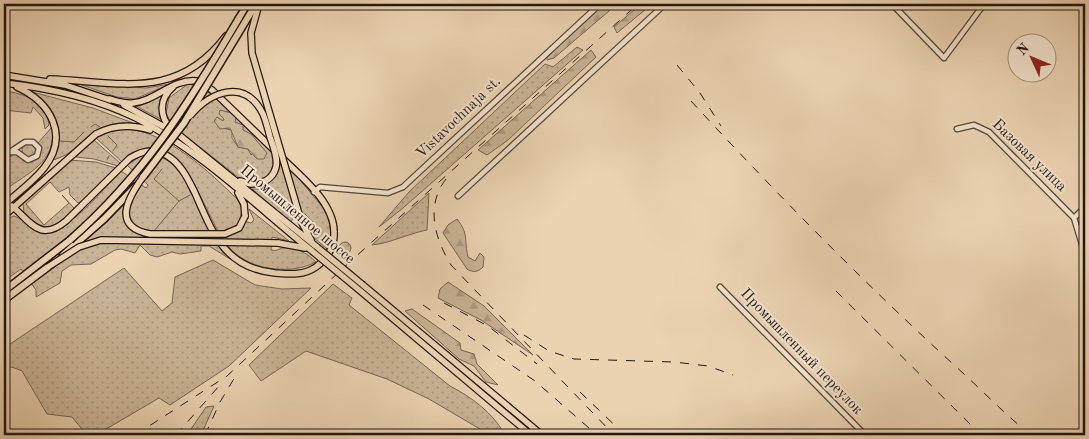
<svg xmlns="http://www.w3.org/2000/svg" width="1089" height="439" font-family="'Old Standard TT',serif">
	<defs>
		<pattern id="grass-dots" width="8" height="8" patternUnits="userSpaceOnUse" patternTransform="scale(1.25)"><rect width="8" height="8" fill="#c9b396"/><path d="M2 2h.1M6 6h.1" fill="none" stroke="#ac9980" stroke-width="1.8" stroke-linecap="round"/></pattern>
		<pattern id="forest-firs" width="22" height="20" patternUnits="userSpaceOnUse" patternTransform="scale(1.25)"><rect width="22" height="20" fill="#c9b396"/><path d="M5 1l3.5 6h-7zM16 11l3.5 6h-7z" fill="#ac9980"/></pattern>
	</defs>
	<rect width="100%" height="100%" fill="#ebd3b2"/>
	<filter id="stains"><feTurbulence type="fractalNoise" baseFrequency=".004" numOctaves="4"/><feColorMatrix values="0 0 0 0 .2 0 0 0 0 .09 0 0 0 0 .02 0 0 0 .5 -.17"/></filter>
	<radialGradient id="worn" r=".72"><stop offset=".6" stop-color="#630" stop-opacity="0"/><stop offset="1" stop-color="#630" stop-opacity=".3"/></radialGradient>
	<!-- grass -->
	<path fill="url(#grass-dots)" stroke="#766453" d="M577,47L583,50L403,208L379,227L409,192L545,64L553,67Z
		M76,83L146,88L170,84L135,99L117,97Z
		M188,84L203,87L231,113L226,111L223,121L226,129L232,130V138L238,147L248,149L251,155L260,145L235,122L236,118L290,168L329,215L332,234L327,249L313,237L308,229L314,223L305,214L294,216L291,222L252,189H261L263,191L268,188L262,179L255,183L243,181L172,125L166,113L169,98Z
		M167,90L160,104L162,120L134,105Z
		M4,91C24,93 46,101 49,125L45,129L43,118L33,107L31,113L4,110Z
		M32,92L93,108L133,123C86,121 86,151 53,160C64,133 58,107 32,92Z
		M52,127C57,163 28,172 4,191V160L15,154L25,162L37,159L41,151L38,143Z
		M127,129C167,132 210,172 238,200L242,209L240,220L251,223L254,220L249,209L289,241L272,237L271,250C277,251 277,250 282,248C295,245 308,254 316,262C302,269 291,270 275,269C257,267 241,261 229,247C201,216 183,111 122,162L96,138L113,130Z
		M94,140L120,163L118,166L94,159L76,157L75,156Z
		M22 150a7 7 0 1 1 14 0a7 7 0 1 1-14 0Z
		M146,153C195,157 199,229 230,259L209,246H201V251L180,254L172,252L157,257L150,255L140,245L135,253L121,249L115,250L91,264L71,265L62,271L60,283L36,297V290L21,269L4,281V220L14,216C24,219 29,229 40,232C64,239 105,187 121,171L146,188L148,185L127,165Z
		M69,160L96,162L116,168L81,202L78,203L70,195L69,187L59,192L50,182L26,204L44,225L69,203L62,195L74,208C59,230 43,233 24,214L23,202Z
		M429,193L427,230C407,234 391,243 372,245Z
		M213,260L255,285L282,289L311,288L229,366L170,405L159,398L96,435H87L72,417L47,414L22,371L12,367L4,368V348L124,268L162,311L172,303L175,277Z
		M333,284L352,298L349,305L450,386C473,398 493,413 505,435H492L485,432L429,399L387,379L306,351L261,381L249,365Z
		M214,406L201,435H187L206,407Z"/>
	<!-- forest -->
	<path fill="url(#forest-firs)" stroke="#766453" d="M605,4H610L611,8L609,11L554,58L547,60V56Z
		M641,4H652L617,33L614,27Z
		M591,50L596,57L508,140L487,155L478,150Z
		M220,110L231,113L236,118L235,122L243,125V130L251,134L267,153L264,159H257L248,149L238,147L230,128L220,129L214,121L217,117L223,121L224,119L219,114Z
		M457,219C469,234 464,240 468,257L475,261L480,253L484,257L483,267C478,272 473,273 467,269L443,233L448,225Z
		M339 248a6 6 0 1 1 12 0a6 6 0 1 1-12 0Z
		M448,282L484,306L533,355L481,320L438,298L440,289Z
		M412,309L460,343L461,350L474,354L477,364L498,385L486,382L474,366L459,359L405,311Z"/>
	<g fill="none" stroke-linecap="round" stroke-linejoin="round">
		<!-- stream -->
		<path stroke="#726150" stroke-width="1" d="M91,127L95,124L100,127
			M108,136L117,145L113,151
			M60,141L74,142L84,132
			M107,160L109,156
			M162,169L154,179L179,201
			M154,231L179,201L190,195"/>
		<defs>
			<path id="minor" d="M892,4L944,58L984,4
				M957,129L974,125L989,132L1074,218L1084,251
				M4,156L25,142H33L39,148L37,156L28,160L17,152H11
				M314,192L320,187L388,193L403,187L600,4
				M458,196L665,4
				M1074,218L1085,207
				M720,287L865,435"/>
			<path id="major" d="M4,75L65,85L110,100
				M50,79C121,82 177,101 226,36
				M4,83C49,88 95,98 136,118C201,151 256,206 312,251
				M109,99C117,101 125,104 133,103C156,101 173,78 197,81L212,90L275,151
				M124,105L179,135L317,247
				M171,129C159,116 159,99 173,87
				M240,181L251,184L260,183
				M238,193L244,204L245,216
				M4,205C17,193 33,182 44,168C70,135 50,102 17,87
				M4,206H12C30,221 40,243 66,221L130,158C145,149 158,148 172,159C183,168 189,181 195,193C213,234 225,268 275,273C289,274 303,276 316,267C327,259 335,246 334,232C334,203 302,177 283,159
				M4,216L96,134C113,125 131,124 150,130
				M301,221L311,240
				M278,243L305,248
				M363,285L542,435
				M358,289L531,435"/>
			<path id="highway" d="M239,18L248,4
				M63,255L104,219L136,186
				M4,291L70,240
				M4,300L52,264"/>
		</defs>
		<!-- minor casing -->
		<use href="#minor" stroke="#554538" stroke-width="7"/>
		<!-- major casing -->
		<use href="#major" stroke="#231610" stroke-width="8"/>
		<!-- highway casing -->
		<use href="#highway" stroke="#231610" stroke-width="9"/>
		<!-- minor -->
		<use href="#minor" stroke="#f2e2cd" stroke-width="4.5"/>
		<!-- major -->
		<use href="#major" stroke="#ebd3b2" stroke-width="5.5"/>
		<!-- highway -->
		<use href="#highway" stroke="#ebd3b2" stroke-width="6"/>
		<!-- rail -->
		<path stroke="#231610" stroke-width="1" stroke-dasharray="9 9" stroke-linecap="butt" d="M677,65L700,93L721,126
			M691,101C775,192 862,281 953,364C980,388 1003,413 1031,435
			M446,179C425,206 435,239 451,265L614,435
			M836,291L981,435
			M444,303L488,326L537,364
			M423,305L535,381L597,435
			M524,335L549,351L574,359L674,362L708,366L733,375
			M580,392L625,435
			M135,435L227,376L353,259L638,4
			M176,435L219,386
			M205,435L220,402L238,372"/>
		<defs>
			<path id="major-bridge" d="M259,4L251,33L252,53L301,221
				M190,116C211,91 245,78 263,114C266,121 268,129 270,137C273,146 278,157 276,167C274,175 268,181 260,183
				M143,177C127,199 112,227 150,234H225L239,228L245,216
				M317,247L363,285
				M312,251L358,289
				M48,267L79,247L101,240L278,243"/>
			<path id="highway-bridge" d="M143,177L184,123L256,4
				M70,240C145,174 189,103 239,18"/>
		</defs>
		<!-- major-bridge casing -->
		<use href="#major-bridge" stroke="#231610" stroke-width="8" stroke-linecap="butt"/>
		<!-- highway-bridge casing -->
		<use href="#highway-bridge" stroke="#231610" stroke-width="9" stroke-linecap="butt"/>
		<!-- major-bridge -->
		<use href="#major-bridge" stroke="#ebd3b2" stroke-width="5.5"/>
		<!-- highway-bridge -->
		<use href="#highway-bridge" stroke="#ebd3b2" stroke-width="6"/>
	</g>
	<g text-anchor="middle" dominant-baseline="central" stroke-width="4" stroke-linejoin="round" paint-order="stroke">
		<!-- street labels -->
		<g font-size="15" fill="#231610" stroke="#f2e2cd">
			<text transform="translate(459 118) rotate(-44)">Vistavochnaja st.</text>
			<text transform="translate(1029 156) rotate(44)">Базовая улица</text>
			<text transform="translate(297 215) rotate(40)">Промышленное шоссе</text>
			<text transform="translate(801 352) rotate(46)">Промышленный переулок</text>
		</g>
	</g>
	<!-- margin -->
	<rect width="1089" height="439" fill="none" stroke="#ebd3b2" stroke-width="20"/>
	<rect x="5" y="5" width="1079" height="429" fill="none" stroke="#231610" stroke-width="2.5"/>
	<rect x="10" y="10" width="1069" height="419" fill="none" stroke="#231610"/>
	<!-- north arrow -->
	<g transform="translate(1032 58) rotate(314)"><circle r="24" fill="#f2e2cd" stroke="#9f9081"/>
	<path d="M0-4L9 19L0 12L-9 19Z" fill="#8f2418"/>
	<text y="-8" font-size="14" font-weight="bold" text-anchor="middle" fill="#231610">N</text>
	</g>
	<rect width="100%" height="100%" filter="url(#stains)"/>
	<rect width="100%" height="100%" fill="url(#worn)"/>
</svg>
